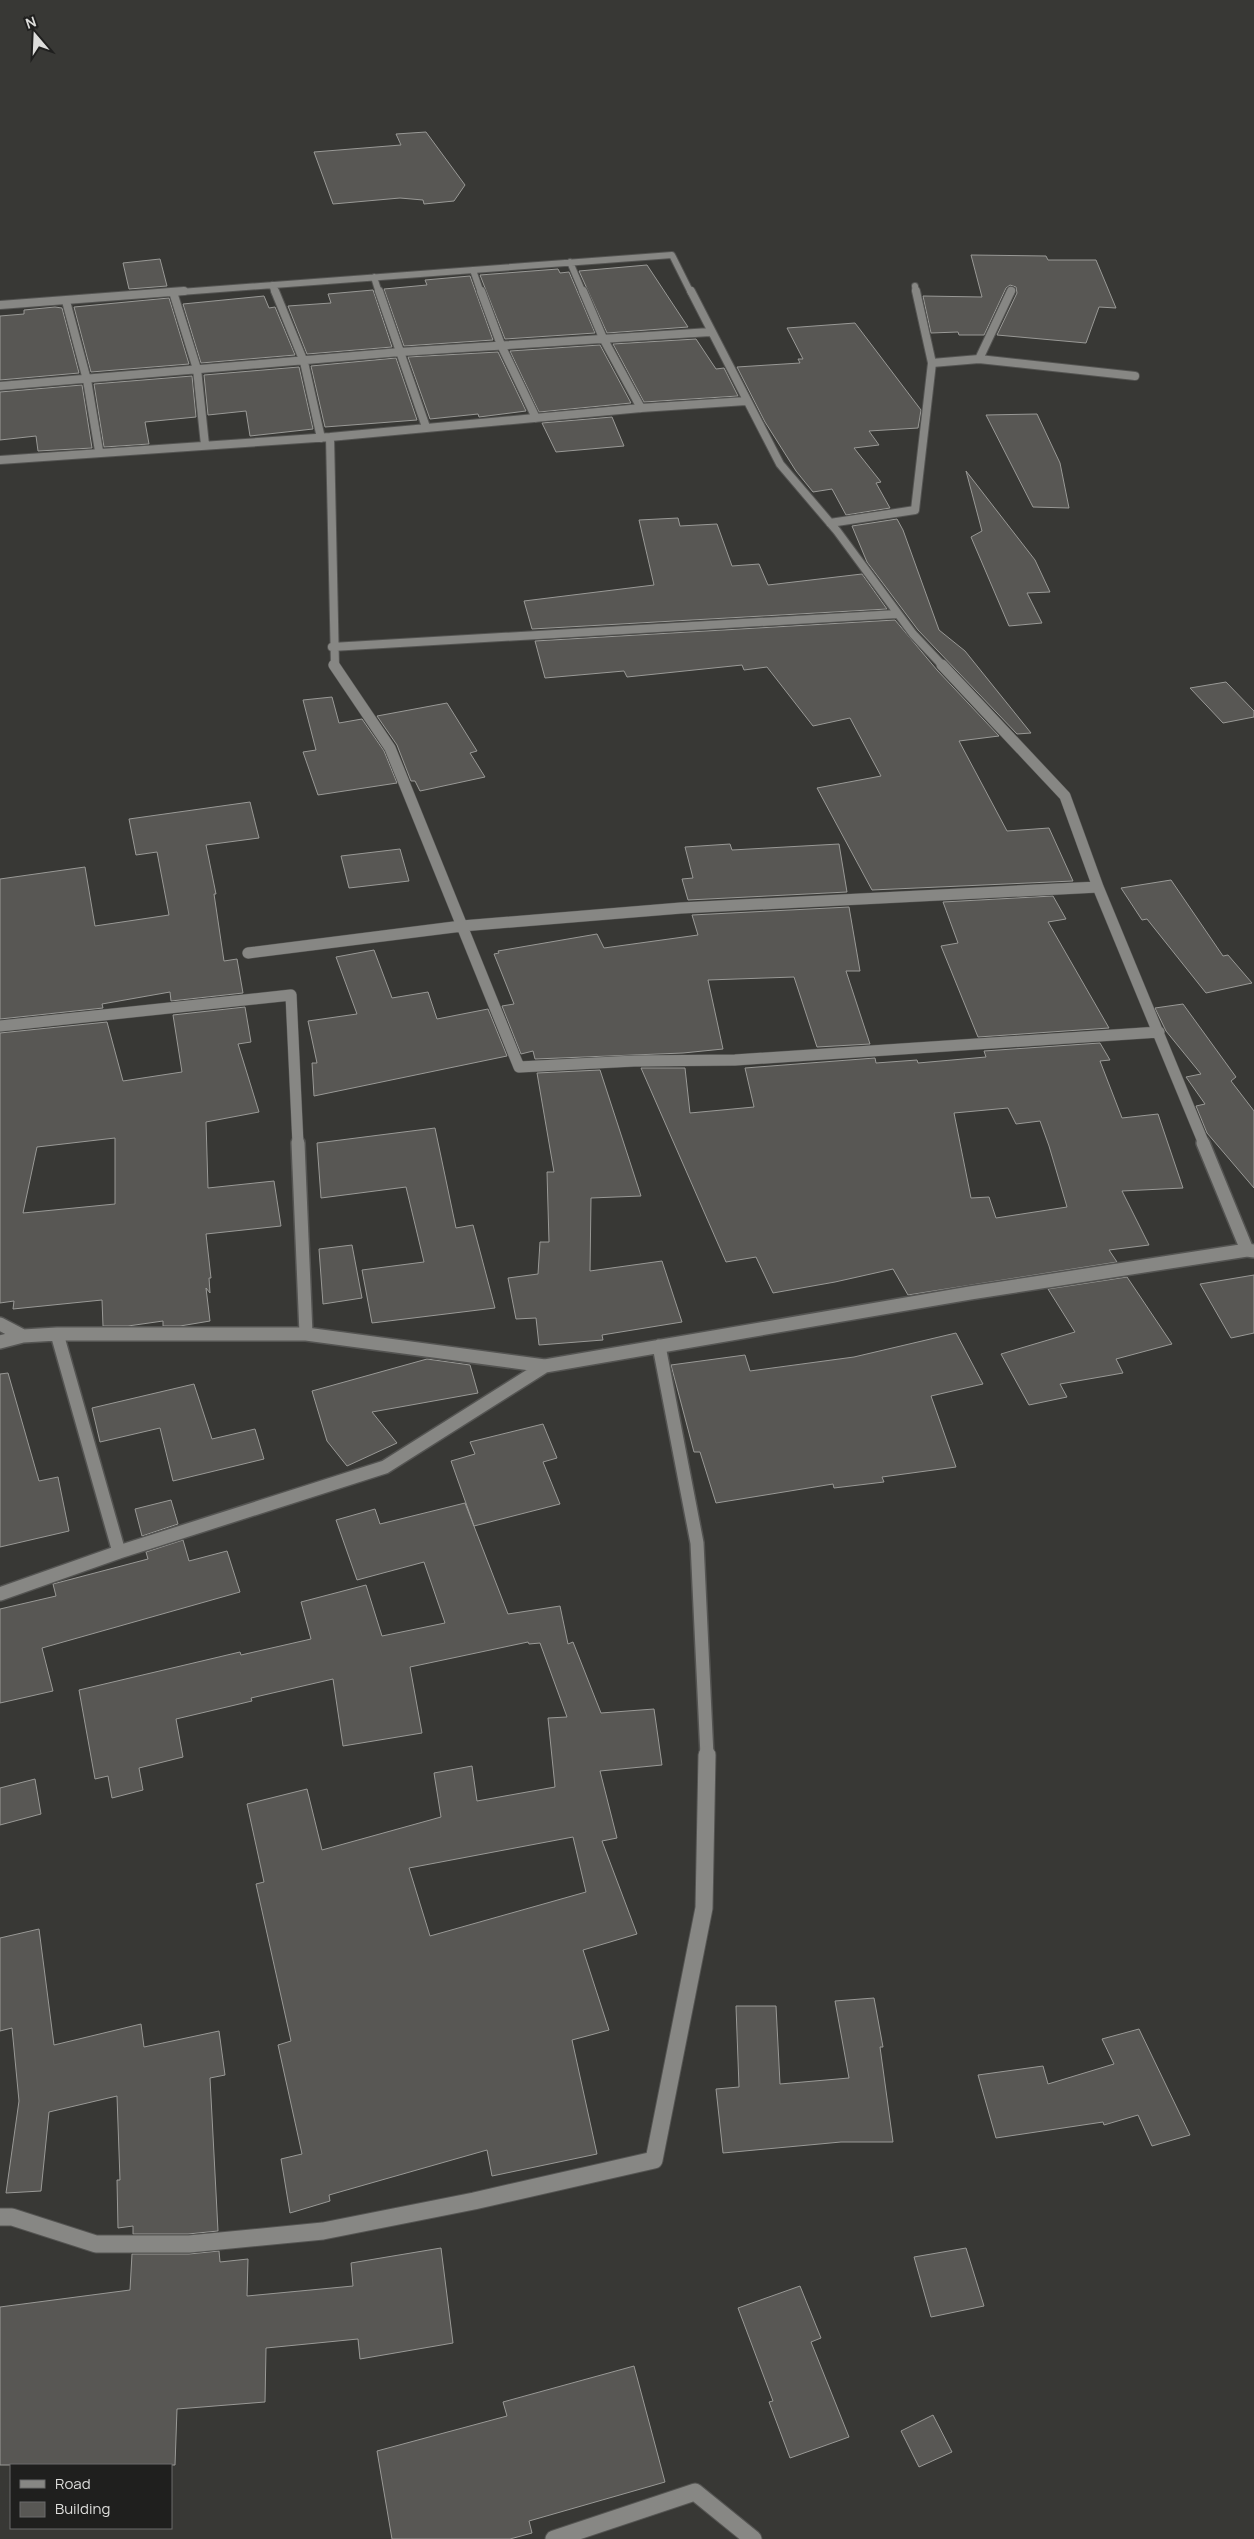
<svg xmlns="http://www.w3.org/2000/svg" width="1254" height="2539" font-family="Manrope,sans-serif">
	<rect width="100%" height="100%" fill="#383835"/>
	<!-- building -->
	<path fill="#585754" stroke="#999996" fill-rule="evenodd" d="M426,132L465,185L454,201L424,204L423,200L400,198L333,204L314,152L401,145L396,134Z
		M971,255L1046,256L1048,260H1096L1116,308L1099,307L1086,343L997,335L1017,293L1016,287L1010,285L1006,288L984,335H959L958,332L931,333L923,296L982,297Z
		M160,259L167,286L129,289L123,263Z
		M647,265L688,327L607,333L579,271Z
		M558,269L560,273L569,272L595,333L505,339L480,275Z
		M470,276L493,340L404,346L384,289L427,285L425,280Z
		M373,290L392,347L307,354L288,306L331,303L328,294Z
		M264,296L269,308L275,307L295,355L201,363L183,304Z
		M169,298L189,364L91,372L74,307Z
		M55,307L62,308L79,373L0,380V316L24,314V310Z
		M855,323L921,410L918,428L869,431L879,445L854,448L881,482L876,483L890,508L846,515L832,489L813,492L796,471L765,422L737,367L800,363L798,359H803L787,328Z
		M696,339L716,369L724,368L738,396L644,402L613,344Z
		M600,345L631,403L539,412L510,351Z
		M498,352L526,411L479,417L478,414L430,419L408,357Z
		M396,358L417,420L325,427L311,366Z
		M299,367L313,429L250,436L246,411L208,415L204,375Z
		M192,376L196,417L145,422L149,444L104,447L94,384Z
		M82,385L92,448L38,451L36,436L0,440V392Z
		M1037,414L1060,463L1069,508L1033,507L986,415Z
		M612,417L624,446L556,452L542,423Z
		M966,471L1035,560L1050,592L1027,593L1042,623L1009,626L971,537L982,531Z
		M678,518L680,526L717,524L732,566L759,564L768,585L862,574L887,609L532,629L524,601L654,585L639,520Z
		M897,519L903,530L939,630L965,651L1031,733L1017,734L918,630L867,562L852,526Z
		M895,620L937,670L999,736L959,741L1007,831L1049,828L1073,881L872,890L817,788L881,776L850,718L813,726L767,667L744,670L742,665L627,677L624,671L545,678L535,641Z
		M1226,682L1254,711V717L1223,723L1190,688Z
		M332,697L339,723L362,719L384,751L397,783L318,795L303,752L316,750L303,700Z
		M447,703L477,751L470,753L485,777L420,791L415,781H411L397,745L377,716Z
		M250,802L259,838L206,845L216,894H214L224,961L237,959L243,993L171,1001L170,992L102,1004L103,1008L0,1019V879L85,867L95,926L169,915L157,852L136,855L129,819Z
		M730,844L732,850L839,844L847,892L688,900L682,879L693,878L685,847Z
		M400,849L409,881L349,888L341,856Z
		M1171,880L1223,956L1228,955L1252,983L1206,993L1147,919L1142,920L1121,888Z
		M1053,896L1066,919L1048,922L1109,1028L978,1037L941,946L958,943L943,902Z
		M849,907L860,971H846L870,1044L817,1047L794,977L708,980L723,1049L683,1053L535,1059L533,1051L521,1054L502,1006L514,1004L494,954L499,953L498,951L597,934L604,948L698,935L692,915Z
		M374,950L392,998L428,992L437,1019L488,1009L507,1056L314,1096L312,1063H317L308,1021L357,1014L336,957Z
		M1183,1004L1236,1077L1231,1081L1254,1111V1188L1207,1133L1196,1106L1205,1104L1186,1077L1201,1074L1166,1031L1155,1008Z
		M245,1007L251,1042L238,1044L259,1112L206,1122L208,1188L274,1181L281,1226L206,1234L211,1278H209L210,1293L206,1288L210,1321L180,1326H163V1321L128,1326H103L102,1300L13,1309L14,1301L0,1303V1033L107,1022L123,1081L182,1072L173,1015ZM115,1138V1204L23,1213L37,1147Z
		M1100,1043L1110,1060L1100,1061L1122,1118L1158,1114L1183,1188L1122,1191L1149,1245L1109,1250L1117,1262L908,1295L893,1269L835,1282L773,1293L756,1257L726,1262L641,1068H685L690,1113L754,1107L745,1068L875,1058L876,1063L917,1060L918,1063L986,1057L984,1051ZM1008,1108L1016,1124L1040,1121L1049,1146L1067,1207L996,1218L989,1197L971,1198L954,1113Z
		M600,1070L641,1196L591,1198L590,1271L662,1261L682,1322L602,1335L603,1340L539,1345L536,1318L516,1319L508,1278L538,1274L540,1242H549L547,1172H554L537,1073Z
		M435,1128L456,1228L473,1225L495,1308L372,1323L362,1270L424,1262L406,1187L321,1198L317,1143Z
		M352,1245L362,1298L323,1304L319,1249Z
		M1254,1275V1333L1231,1338L1200,1284Z
		M1127,1277L1172,1344L1116,1359L1123,1373L1060,1384L1067,1397L1029,1405L1001,1354L1075,1332L1048,1289Z
		M956,1333L983,1384L931,1396L956,1467L882,1477L884,1482L834,1488L833,1484L716,1503L700,1452H694L671,1365L745,1355L750,1371L854,1357Z
		M427,1359L470,1365L478,1393L372,1412L397,1443L347,1466L327,1441L312,1391Z
		M8,1373L39,1481L58,1477L69,1531L0,1547V1374Z
		M194,1384L212,1439L255,1429L264,1459L173,1481L160,1428L100,1442L92,1408Z
		M543,1424L557,1458L543,1462L560,1504L474,1526L451,1461L475,1454L470,1442Z
		M171,1500L178,1524L142,1536L135,1509Z
		M465,1503L508,1614L560,1606L568,1644L573,1642L601,1713L654,1709L662,1765L600,1771L617,1838L602,1841L637,1934L583,1950L609,2030L572,2040L597,2154L492,2176L487,2150L329,2195L330,2201L290,2213L281,2159L302,2154L278,2045L291,2041L256,1884L264,1882L247,1804L307,1789L322,1850L441,1817L434,1773L472,1766L477,1801L555,1787L548,1718L567,1717L540,1643L529,1644L528,1642L410,1667L422,1733L343,1746L333,1679L251,1698L252,1701L176,1719L183,1757L139,1768L143,1790L112,1798L108,1776L95,1779L79,1690L240,1652L241,1655L311,1639L301,1602L366,1585L382,1636L445,1623L424,1562L357,1580L336,1520L375,1509L380,1524ZM573,1837L586,1892L430,1936L409,1868Z
		M183,1540L189,1561L227,1551L240,1592L42,1648L53,1691L0,1703V1609L56,1596L53,1584L148,1559L146,1552Z
		M35,1779L41,1814L0,1825V1788Z
		M39,1929L54,2045L141,2024L144,2047L219,2031L225,2075L210,2078L218,2231L188,2234H133V2226L118,2228L117,2180H120L117,2096L49,2112L41,2191L6,2193L19,2101L12,2028L0,2031V1938Z
		M874,1998L883,2047H880L893,2142H841L723,2153L716,2089L739,2087L736,2006H776L780,2084L849,2078L835,2001Z
		M1139,2029L1190,2135L1152,2146L1138,2115L1104,2125L1103,2122L996,2138L978,2075L1043,2066L1048,2084L1114,2064L1102,2039Z
		M441,2248L453,2343L360,2359L358,2339L266,2348L265,2402L177,2409L175,2465H0V2307L130,2290L132,2254H189L219,2251L220,2262L248,2259L247,2296L353,2286L351,2263Z
		M966,2248L984,2306L931,2317L914,2257Z
		M800,2286L821,2338L811,2342L849,2437L790,2458L769,2402L773,2401L738,2308Z
		M634,2366L665,2482L529,2521L532,2533L510,2539H392L377,2451L507,2416L503,2402Z
		M933,2415L952,2452L919,2467L901,2431Z"/>
	<g fill="none" stroke-linecap="round" stroke-linejoin="round">
		<defs>
			<path id="minor-far4" d="M570,262L583,293
				M473,270L481,293
				M374,277L379,293
				M272,285L275,293
				M915,286L916,293
				M167,293L672,255L691,293
				M1011,293L1012,290"/>
			<path id="minor-far3" d="M275,291L304,362L321,438
				M379,291L426,427
				M481,291L501,345L536,418
				M583,291L603,338L641,408
				M691,291L780,464L837,531L913,634L943,666
				M173,292L197,369L205,445
				M66,301L87,380L99,451
				M0,305L184,291
				M979,359L1011,291
				M932,363L979,359L1135,376
				M0,386L400,352L710,332
				M330,437L335,666
				M0,460L330,437L641,408L746,401
				M830,523L915,510L932,363L916,291
				M332,647L897,614"/>
			<path id="minor-far2" d="M334,665L390,748L519,1067L634,1061L735,1060L1159,1032
				M942,665L1065,796L1098,887L1204,1144
				M248,953L462,926L681,908L1098,887
				M0,1026L291,995L298,1144"/>
			<path id="minor-far1" d="M298,1143L306,1334
				M1203,1143L1247,1250
				M0,1324L23,1336
				M57,1334L119,1552
				M0,1342L23,1336L57,1334H306L545,1366L970,1293L1247,1250L1254,1251
				M659,1346L697,1543L707,1756
				M0,1594L119,1552L385,1467L545,1366"/>
			<path id="minor" d="M0,2217H12L96,2244H189L323,2231L474,2201L654,2160L704,1908L707,1755
				M554,2539L695,2492L753,2539"/>
		</defs>
		<!-- minor-far4 casing -->
		<use href="#minor-far4" stroke="#545452" stroke-width="8"/>
		<!-- minor-far3 casing -->
		<use href="#minor-far3" stroke="#545452" stroke-width="10"/>
		<!-- minor-far2 casing -->
		<use href="#minor-far2" stroke="#545452" stroke-width="12"/>
		<!-- minor-far1 casing -->
		<use href="#minor-far1" stroke="#545452" stroke-width="16"/>
		<!-- minor casing -->
		<use href="#minor" stroke="#545452" stroke-width="19"/>
		<!-- minor-far4 -->
		<use href="#minor-far4" stroke="#878784" stroke-width="6"/>
		<!-- minor-far3 -->
		<use href="#minor-far3" stroke="#878784" stroke-width="8"/>
		<!-- minor-far2 -->
		<use href="#minor-far2" stroke="#878784" stroke-width="11"/>
		<!-- minor-far1 -->
		<use href="#minor-far1" stroke="#878784" stroke-width="13"/>
		<!-- minor -->
		<use href="#minor" stroke="#878784" stroke-width="17"/>
	</g>
	<!-- legend -->
	<rect x="10" y="2464" width="162" height="65" fill="#1f1f1e" stroke="#6b6b6a"/>
	<rect x="20" y="2480" width="25" height="8" fill="#878784" stroke="#6b6b6a"/>
	<text x="55" y="2489" font-size="15" fill="#dddddb">Road</text>
	<rect x="20" y="2502" width="25" height="15" fill="#585754" stroke="#6b6b6a"/>
	<text x="55" y="2514" font-size="15" fill="#dddddb">Building</text>
	<!-- north arrow -->
	<g transform="translate(35 35) rotate(341)" stroke="#1f1f1e" stroke-width="4" paint-order="stroke">
	<path d="M0-4L9 19L0 12L-9 19Z" fill="#dddddb"/>
	<text y="-8" font-size="14" font-weight="bold" text-anchor="middle" fill="#dddddb">N</text>
	</g>
</svg>
